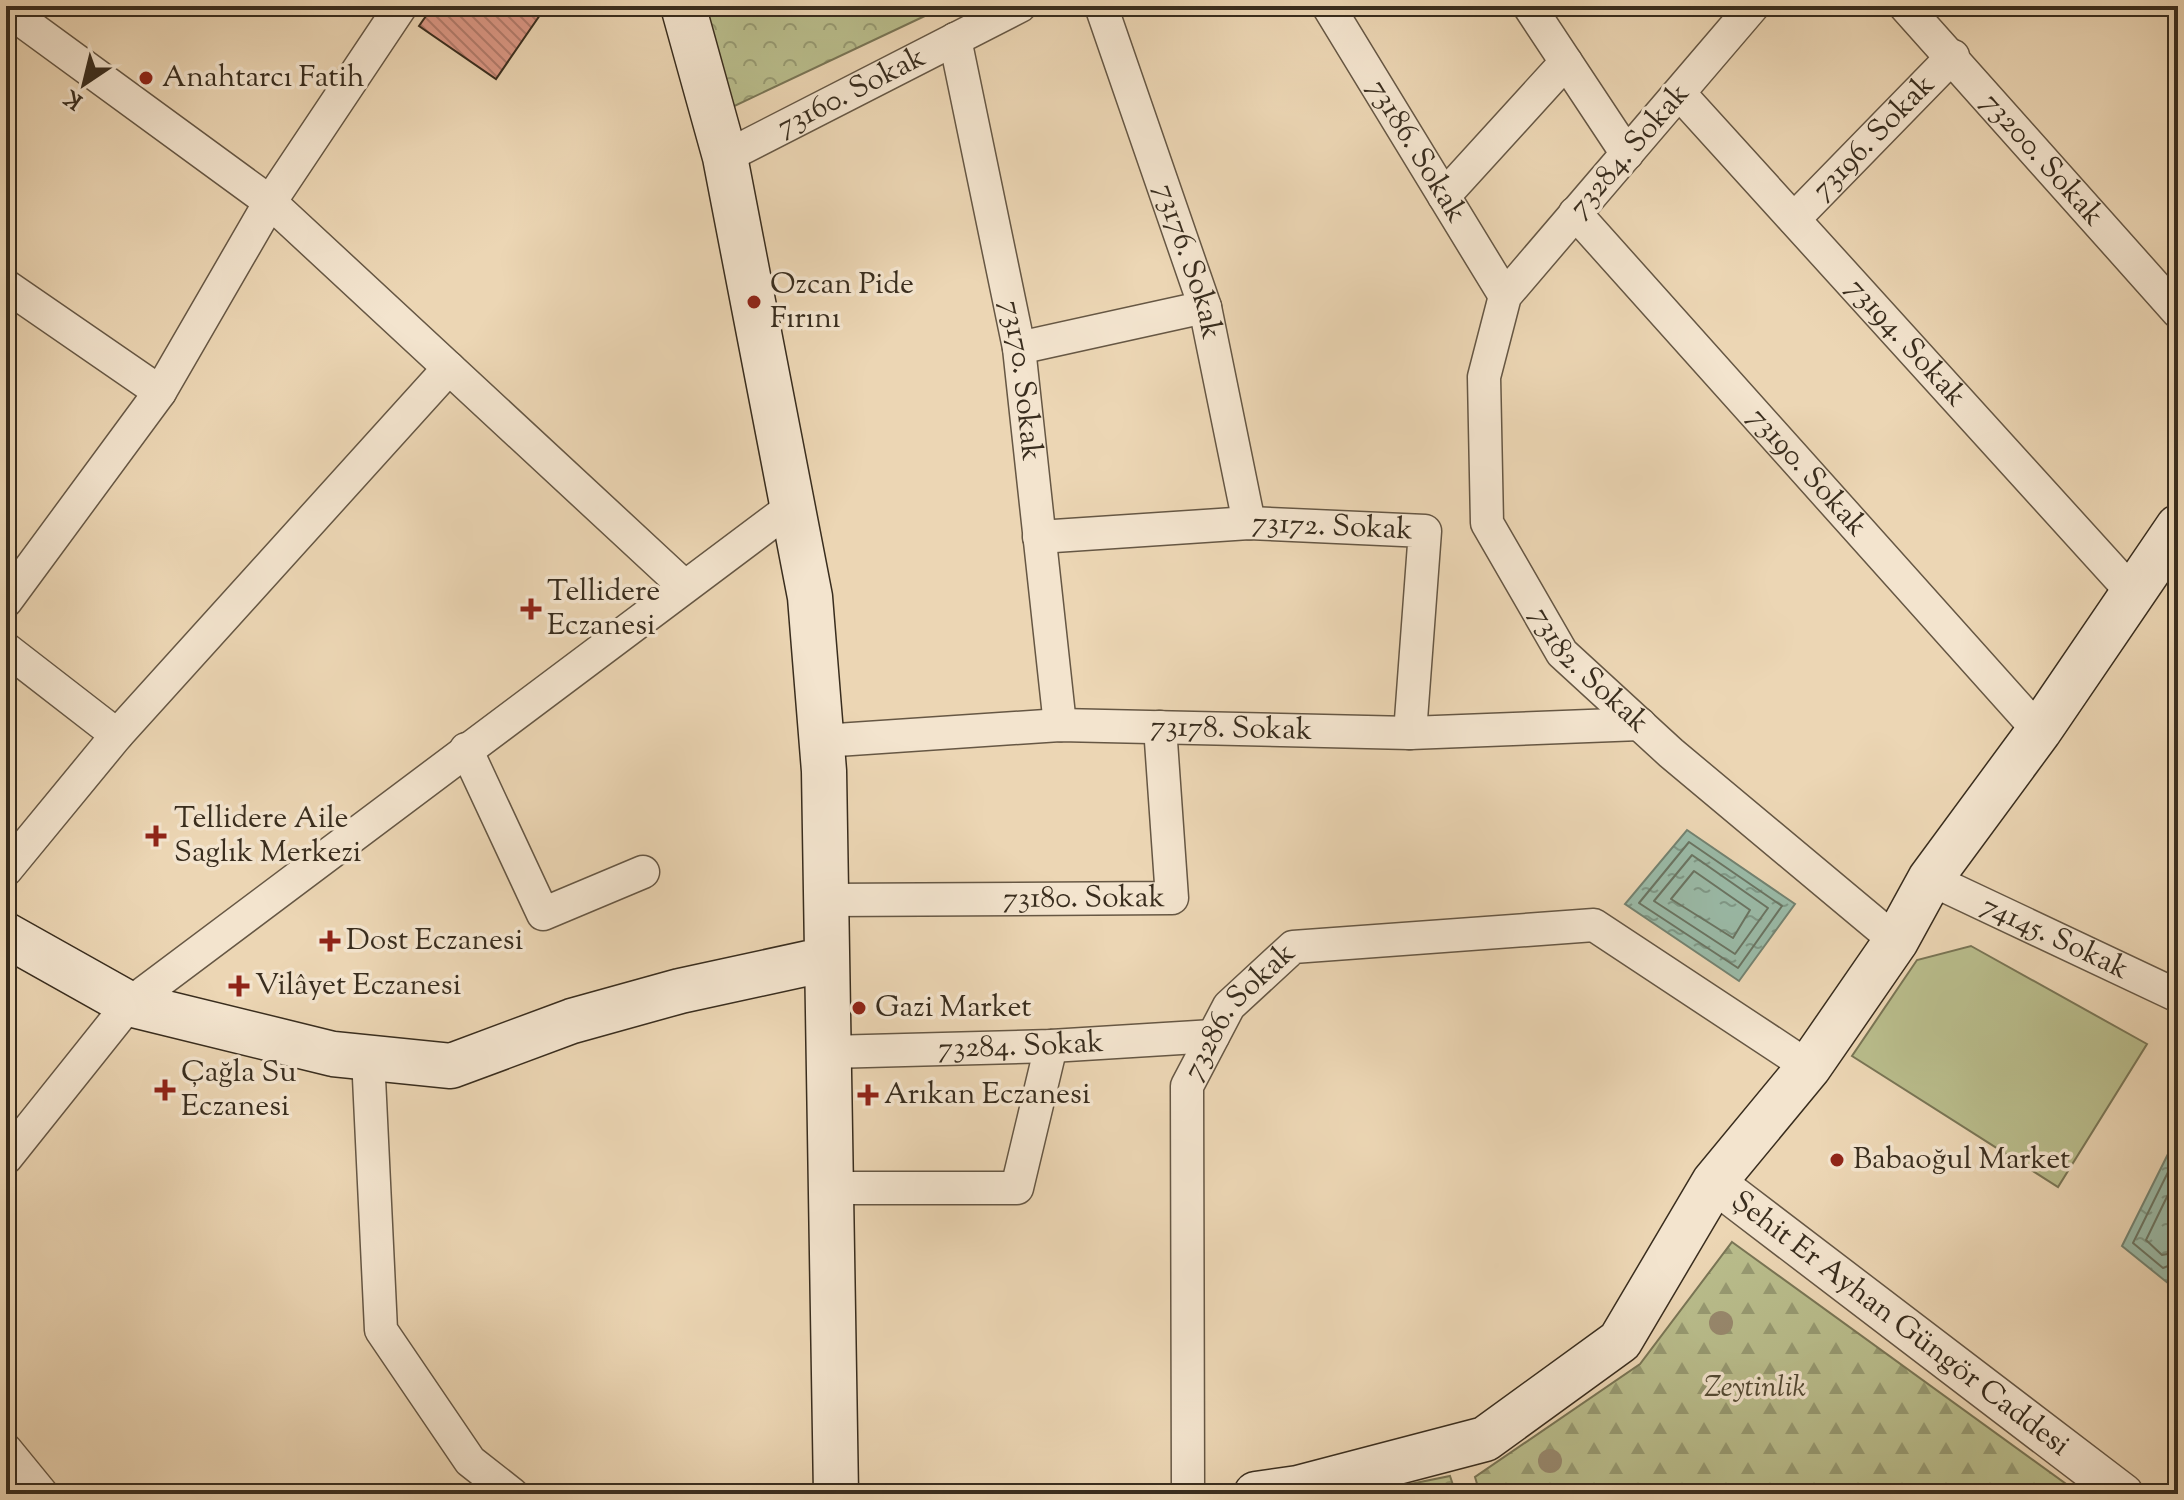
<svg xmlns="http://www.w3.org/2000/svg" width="2184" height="1500" font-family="'Sorts Mill Goudy',serif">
	<defs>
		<pattern id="forest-firs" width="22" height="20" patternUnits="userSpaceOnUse" patternTransform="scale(2)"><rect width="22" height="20" fill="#b9bd8c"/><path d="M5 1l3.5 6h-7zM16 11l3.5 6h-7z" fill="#979a72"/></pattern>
		<pattern id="park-crowns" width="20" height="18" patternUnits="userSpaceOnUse" patternTransform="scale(2)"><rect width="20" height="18" fill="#b9bd8c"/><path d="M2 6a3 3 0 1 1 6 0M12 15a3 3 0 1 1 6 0" fill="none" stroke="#979a72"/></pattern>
		<pattern id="water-ripples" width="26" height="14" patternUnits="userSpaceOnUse" patternTransform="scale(2)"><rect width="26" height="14" fill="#9abaa7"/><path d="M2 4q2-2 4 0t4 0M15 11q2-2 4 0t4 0" fill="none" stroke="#7f9887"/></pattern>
		<pattern id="building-back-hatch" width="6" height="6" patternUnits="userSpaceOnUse" patternTransform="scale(2)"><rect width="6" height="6" fill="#dc9886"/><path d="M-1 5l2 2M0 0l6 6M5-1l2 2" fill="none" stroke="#b37c6d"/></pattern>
	</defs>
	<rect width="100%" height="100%" fill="#ecd6b4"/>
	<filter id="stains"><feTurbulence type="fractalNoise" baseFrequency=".0025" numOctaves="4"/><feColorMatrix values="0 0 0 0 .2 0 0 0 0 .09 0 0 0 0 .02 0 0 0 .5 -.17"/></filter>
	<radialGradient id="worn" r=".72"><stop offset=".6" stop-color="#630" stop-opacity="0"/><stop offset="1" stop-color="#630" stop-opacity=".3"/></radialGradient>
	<!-- green -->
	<path fill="#b9bd8c" stroke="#797555" stroke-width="2" d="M1971,946L2147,1044L2058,1187L1852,1056L1917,960Z"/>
	<!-- forest -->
	<path fill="url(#forest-firs)" stroke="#797555" stroke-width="2" d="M1732,1242L2080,1494H1480L1475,1477L1640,1364Z"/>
	<!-- park -->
	<path fill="url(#park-crowns)" stroke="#797555" stroke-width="2" d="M701,6H946L728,109Z
		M1450,1476L1456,1494H1361Z"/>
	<!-- water -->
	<path fill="url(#water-ripples)" stroke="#738270" stroke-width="2" d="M1687,830L1795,904L1739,981L1625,904Z
		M2178,1134V1263L2169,1284L2122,1246Z"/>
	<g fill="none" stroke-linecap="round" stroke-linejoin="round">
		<!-- shore -->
		<path stroke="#6a7462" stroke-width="2" d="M1689,842L1782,906L1738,968L1639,903Z
			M1692,855L1768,908L1735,954L1654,901Z
			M1694,871L1750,910L1733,938L1671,899Z
			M2178,1152L2133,1243L2163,1268L2178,1262
			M2178,1174L2146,1240L2162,1255L2178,1252"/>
	</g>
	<!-- building -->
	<path fill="url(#building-back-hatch)" stroke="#392d1e" stroke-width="2" d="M433,6H528L540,15L496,79L419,26Z"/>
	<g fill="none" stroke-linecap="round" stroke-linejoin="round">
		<defs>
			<g id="minor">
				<path id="s1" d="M1101,6L1205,307L1249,523"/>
				<path id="s2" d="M1328,6L1505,296"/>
				<path d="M1529,6L1627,154"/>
				<path id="s3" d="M1753,6L1505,296L1484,377L1487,523L1562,653L1671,753L1896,941"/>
				<path id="s4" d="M1905,6L2178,312"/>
				<path d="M6,9L270,202L683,585"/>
				<path id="s5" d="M955,39L1019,348L1060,725"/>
				<path id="s6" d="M1680,94L2133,593"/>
				<path id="s7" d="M725,157L1020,6"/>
				<path d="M1444,196L1566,62"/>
				<path id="s8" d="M1575,213L2039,731"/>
				<path id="s9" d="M1794,219L1953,56"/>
				<path d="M6,286L160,392"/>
				<path d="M1019,348L1205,307"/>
				<path id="s10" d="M1039,537L1249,523L1425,531L1410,733"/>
				<path d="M6,601L160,392L270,202L401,6"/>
				<path d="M6,649L117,735"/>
				<path id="s11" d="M822,741L1060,725L1410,733L1640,724"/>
				<path d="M466,749L543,914L643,872"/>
				<path d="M6,870L117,735L449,368"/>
				<path id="s12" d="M1930,879L2178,996"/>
				<path id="s13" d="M826,900L1172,898L1160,727"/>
				<path id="s14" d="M829,1052L1051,1046L1213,1036"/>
				<path d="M368,1057L381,1330L470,1461L512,1494"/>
				<path d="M6,1158L129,1004L793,506"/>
				<path d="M831,1188H1017L1051,1046"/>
				<path d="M6,1450L42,1494"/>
				<path id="s15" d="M1188,1494L1187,1086L1229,1006L1293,947L1594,925L1809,1067"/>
			</g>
			<g id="tertiary">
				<path id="s16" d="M1714,1182L2123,1494"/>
			</g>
			<path id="secondary" d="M683,6L725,157L810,597L824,771L836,1494
				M6,935L129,1004L333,1054L451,1066L572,1021L680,991L827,959
				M1256,1494L1298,1488L1485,1439L1620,1341L1714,1182L1809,1067L1896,941L1930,879L2039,731L2178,527"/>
		</defs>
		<!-- minor casing -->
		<use href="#minor" stroke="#665744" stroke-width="35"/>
		<!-- tertiary casing -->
		<use href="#tertiary" stroke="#665744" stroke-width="43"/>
		<!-- secondary casing -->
		<use href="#secondary" stroke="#392d1e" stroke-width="47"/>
		<!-- minor -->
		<use href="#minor" stroke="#f3e4ce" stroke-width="32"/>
		<!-- tertiary -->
		<use href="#tertiary" stroke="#f3e4ce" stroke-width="40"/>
		<!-- secondary -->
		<use href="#secondary" stroke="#f3e4ce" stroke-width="44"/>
	</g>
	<!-- trees -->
	<g fill="#98896e">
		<circle cx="1721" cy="1323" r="12"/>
		<circle cx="1550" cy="1461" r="12"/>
	</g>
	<!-- markers -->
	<g fill="#8f2418" stroke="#f3e4ce" stroke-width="3">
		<circle cx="146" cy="78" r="8"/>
		<circle cx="754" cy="302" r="8"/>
		<path d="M527 597h8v8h8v8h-8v8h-8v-8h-8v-8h8z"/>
		<path d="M152 824h8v8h8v8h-8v8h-8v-8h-8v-8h8z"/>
		<path d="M326 929h8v8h8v8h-8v8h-8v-8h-8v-8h8z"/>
		<path d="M235 974h8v8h8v8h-8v8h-8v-8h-8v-8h8z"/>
		<circle cx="859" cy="1008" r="8"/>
		<path d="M161 1078h8v8h8v8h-8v8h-8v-8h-8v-8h8z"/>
		<path d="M864 1083h8v8h8v8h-8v8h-8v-8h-8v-8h8z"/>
		<circle cx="1837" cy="1160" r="8"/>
	</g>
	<g text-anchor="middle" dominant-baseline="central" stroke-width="7" stroke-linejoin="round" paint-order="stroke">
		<!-- poi labels -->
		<g font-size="30" fill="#392d1e" stroke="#f3e4ce" text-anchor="start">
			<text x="162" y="78">Anahtarcı Fatih</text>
			<text x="770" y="285">Ozcan Pide<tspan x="770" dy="34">Fırını</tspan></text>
			<text x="547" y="592">Tellidere<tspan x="547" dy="34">Eczanesi</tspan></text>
			<text x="174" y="819">Tellidere Aile<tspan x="174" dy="34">Saglık Merkezi</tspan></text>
			<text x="346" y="941">Dost Eczanesi</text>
			<text x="255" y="986">Vilâyet Eczanesi</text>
			<text x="875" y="1008">Gazi Market</text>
			<text x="181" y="1073">Çağla Su<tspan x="181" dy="34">Eczanesi</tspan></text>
			<text x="884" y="1095">Arıkan Eczanesi</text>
			<text x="1853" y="1160">Babaoğul Market</text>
		</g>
		<!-- street labels -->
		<g font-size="30" fill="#392d1e" stroke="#f3e4ce">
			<text stroke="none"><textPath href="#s7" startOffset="142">73160. Sokak</textPath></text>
			<text stroke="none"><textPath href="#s9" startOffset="114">73196. Sokak</textPath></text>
			<text stroke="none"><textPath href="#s2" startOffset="170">73186. Sokak</textPath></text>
			<text transform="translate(1630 151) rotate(-49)">73284. Sokak</text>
			<text stroke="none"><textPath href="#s4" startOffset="206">73200. Sokak</textPath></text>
			<text stroke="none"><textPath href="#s1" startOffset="270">73176. Sokak</textPath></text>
			<text stroke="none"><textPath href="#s6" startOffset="336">73194. Sokak</textPath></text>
			<text stroke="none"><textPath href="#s5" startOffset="348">73170. Sokak</textPath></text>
			<text stroke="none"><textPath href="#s8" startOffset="348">73190. Sokak</textPath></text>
			<text stroke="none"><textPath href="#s10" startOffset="294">73172. Sokak</textPath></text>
			<text stroke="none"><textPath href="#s3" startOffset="792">73182. Sokak</textPath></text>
			<text stroke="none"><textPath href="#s11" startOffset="410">73178. Sokak</textPath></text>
			<text stroke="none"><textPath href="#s13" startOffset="258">73180. Sokak</textPath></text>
			<text stroke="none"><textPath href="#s12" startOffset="138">74145. Sokak</textPath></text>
			<text stroke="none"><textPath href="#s15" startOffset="500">73286. Sokak</textPath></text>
			<text stroke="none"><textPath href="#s14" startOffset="192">73284. Sokak</textPath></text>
			<text stroke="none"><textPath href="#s16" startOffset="234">Şehit Er Ayhan Güngör Caddesi</textPath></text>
		</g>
		<!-- park labels -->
		<g font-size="30" font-style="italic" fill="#534a34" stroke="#f3e4ce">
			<text x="1755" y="1388">Zeytinlik</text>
		</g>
	</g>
	<!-- margin -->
	<rect width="2184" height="1500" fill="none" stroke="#ecd6b4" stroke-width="32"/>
	<rect x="8" y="8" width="2168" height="1484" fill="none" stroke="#392d1e" stroke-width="4"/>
	<rect x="16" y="16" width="2152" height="1468" fill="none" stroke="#392d1e" stroke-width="2"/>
	<!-- north arrow -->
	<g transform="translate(84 84) rotate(215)" stroke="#f3e4ce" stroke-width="6" paint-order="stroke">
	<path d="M0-6L14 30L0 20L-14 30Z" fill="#392d1e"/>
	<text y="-12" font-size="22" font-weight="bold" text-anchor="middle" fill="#392d1e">K</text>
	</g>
	<rect width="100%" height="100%" filter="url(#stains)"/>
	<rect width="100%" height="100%" fill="url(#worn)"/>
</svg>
